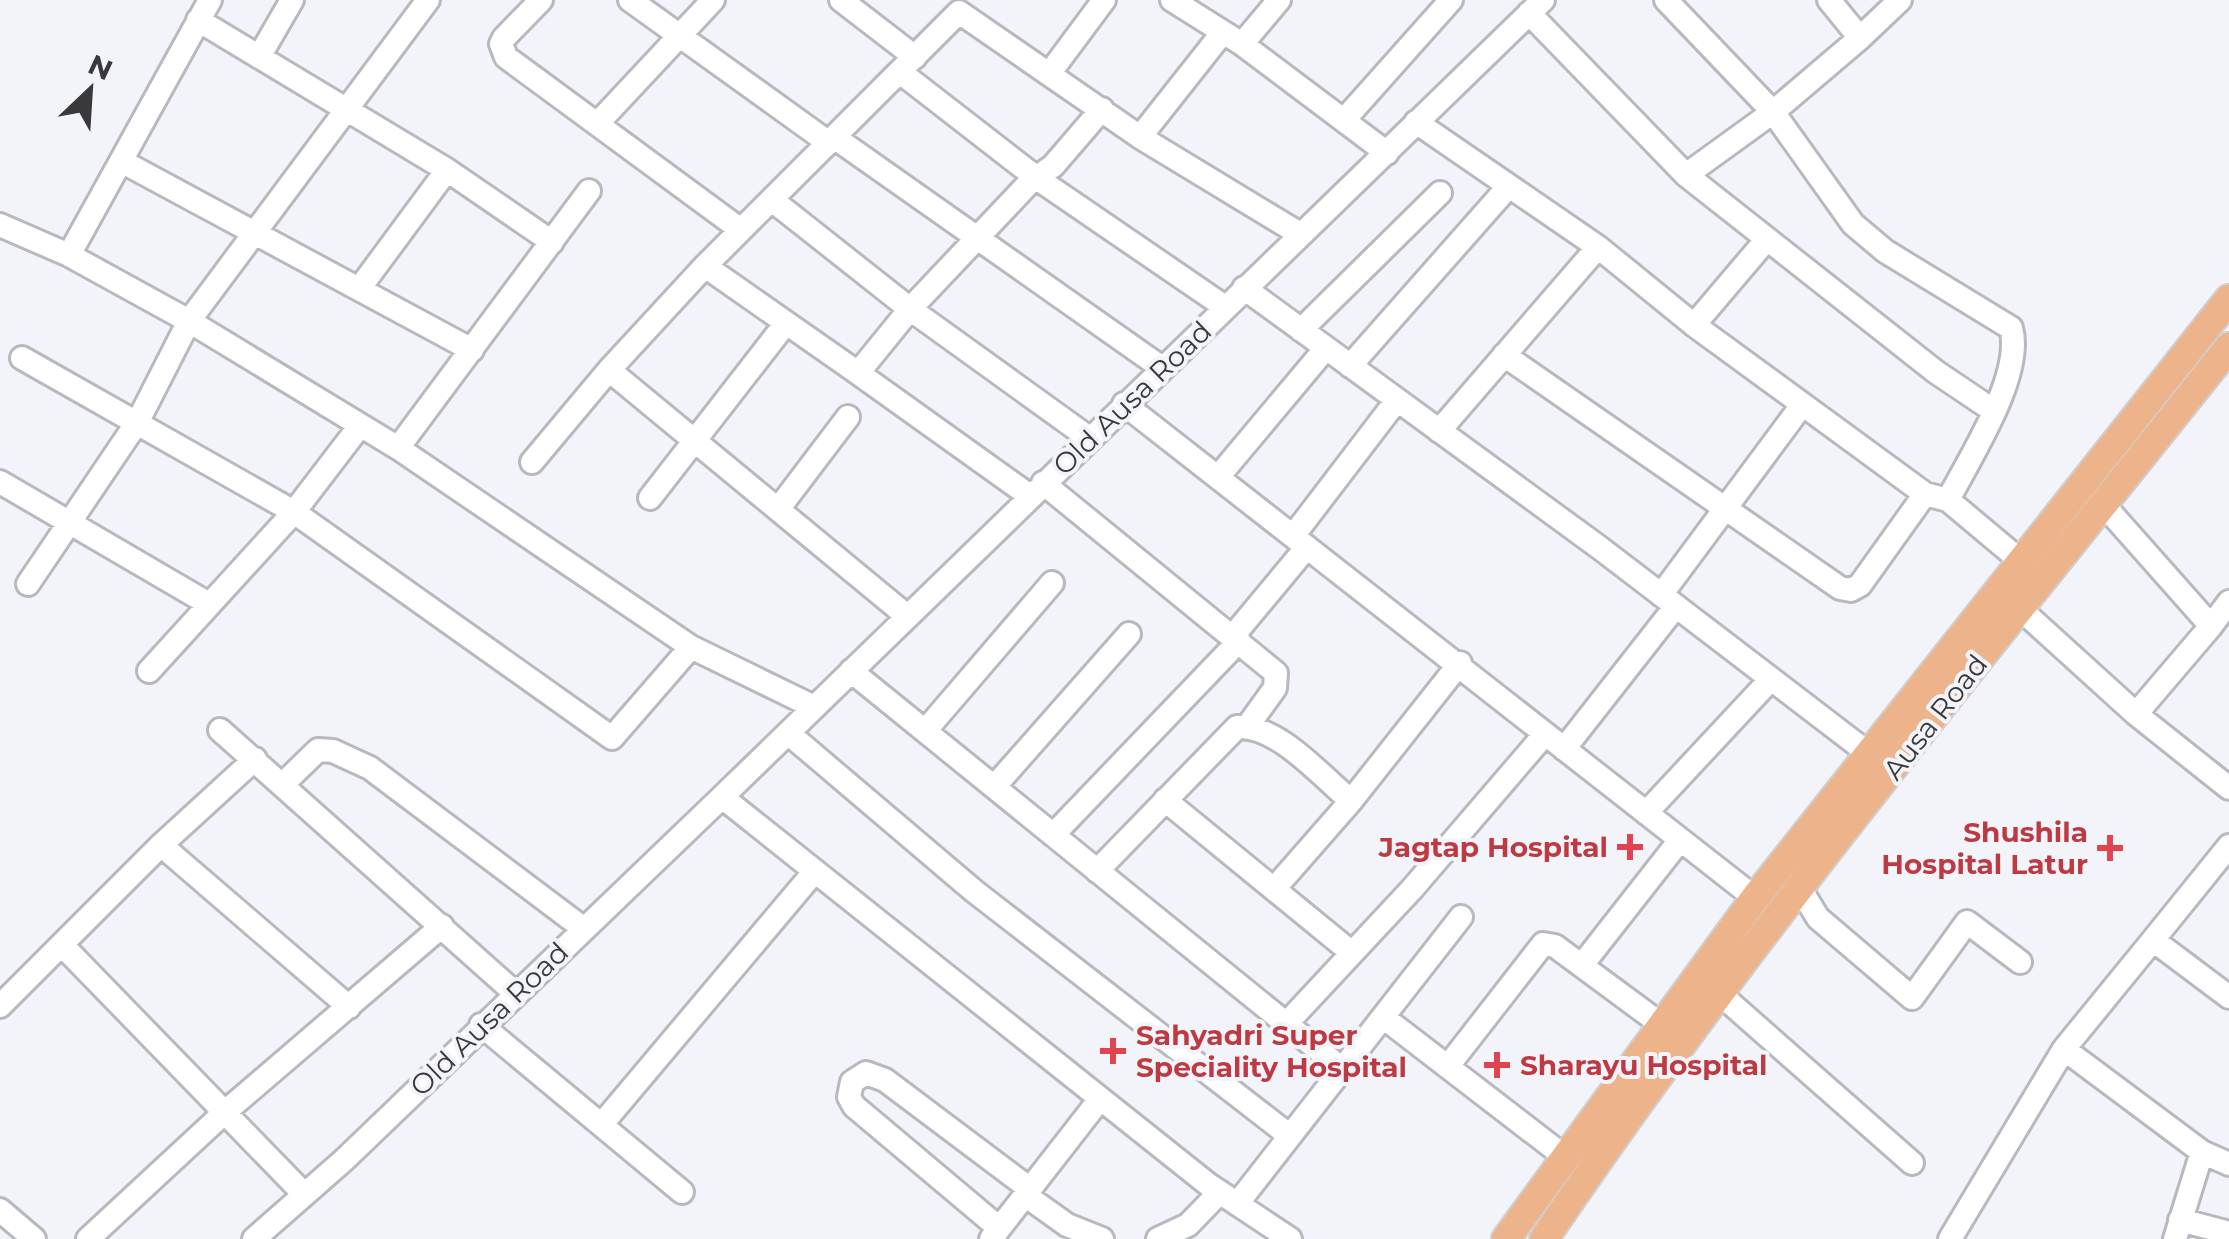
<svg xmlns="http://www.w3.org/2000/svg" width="2229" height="1239" font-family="Montserrat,sans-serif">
	<rect width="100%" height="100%" fill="#f3f4fa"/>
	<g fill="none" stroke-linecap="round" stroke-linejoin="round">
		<defs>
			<path id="minor" d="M541,0L504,38L501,44L506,57L741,230
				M630,0L829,143
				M841,0L915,57
				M1172,0L1242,44L1387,153
				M1666,0L1773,112L1853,224L1885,251L2011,328C2024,375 1970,457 1948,500
				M1829,0L1860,38L1900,0
				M1529,13L1686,175L1936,372L1994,411
				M198,20L447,170L359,289
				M1242,44L1279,0
				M259,57L292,0
				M900,72L1038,179L1225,307
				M1049,74L1104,0
				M1344,120L1451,0
				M1416,122L1598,247L1694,325L1925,494L1948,500L2034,572
				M597,124L713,0
				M834,137L1162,368
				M1140,137L1223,32
				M123,162L472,350
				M447,170L552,242
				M1686,175L1773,112L1860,38
				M772,200L910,309L1089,438
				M0,225L69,255L189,321L398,448L691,647L814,707
				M69,255L210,0
				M705,266L858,373L910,309L1031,181L1053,166L1102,109
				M1244,288L1600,548L1868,753
				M1694,325L1767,239
				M1301,330L1440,193
				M1504,355L1840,588L1851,590L1860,585L1925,494
				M22,358L294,512L612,738L691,647
				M1350,366L1509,186
				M858,373L1030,496
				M1124,404L1755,898
				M1439,431L1598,247
				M398,448L589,191
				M532,462L609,370
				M1218,477L1326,348
				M0,482L209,604
				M1043,483L1276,673L1275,688L1247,727
				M650,498L786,323
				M2102,503L2211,626L2136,714
				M779,508L848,417
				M1293,536L1397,400
				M28,584L138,421L189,321L428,0
				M1661,595L1802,405
				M2007,597L2136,714L2229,788
				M907,616L609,370L705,266L959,12L1140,137L1300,234
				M2211,626L2229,602
				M1233,636L1307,547
				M149,671L294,512L359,427
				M851,671L1342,1069
				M220,730L514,992
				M925,731L1052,583
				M788,733L974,891L1290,1136
				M1564,749L1676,606
				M284,783L318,750L333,751L370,768L584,929
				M994,787L1129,634
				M722,797L1543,0
				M1165,800L1352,953
				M1646,813L1771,679
				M1053,835L1239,641
				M161,845L349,1007
				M1097,871L1237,727C1277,724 1322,777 1351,801
				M1274,889L1351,801L1460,663
				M1801,890L1818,918L1912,998L1967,922L2020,962
				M2153,940L2229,846
				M63,946L303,1193
				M1582,965L1680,840
				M1720,994L1912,1163
				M0,1006L161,845L255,759
				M1383,1017L1565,1157
				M1286,1024L1412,889L1545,734
				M481,1025L682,1192
				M2064,1049L2202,1152L2229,1164
				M1448,1066L1543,944L1555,946L1662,1025
				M602,1124L815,871
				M1025,1195L1067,1225L1102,1239
				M1237,1204L1461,917
				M0,1210L34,1239
				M2180,1220L2229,1233
				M999,1228L854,1106L849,1097L852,1082L866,1073L885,1080L1030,1189
				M88,1239L225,1112L442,926
				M254,1239L344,1160L722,797L1209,1185L1290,1239
				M991,1239L1100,1099
				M1158,1239L1188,1225L1220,1192
				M1950,1239L2064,1049L2153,940L2229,997
				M2175,1239L2202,1152"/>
			<path id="major" d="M1506,1239L1755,898L2229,299
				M1544,1239C1754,929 1996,640 2229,347"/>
		</defs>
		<!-- minor casing -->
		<use href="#minor" stroke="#b8b9c0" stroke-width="28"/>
		<!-- major casing -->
		<use href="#major" stroke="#cfcfd0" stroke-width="32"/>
		<!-- minor -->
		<use href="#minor" stroke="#fff" stroke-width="22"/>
		<!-- major -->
		<use href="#major" stroke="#edb48c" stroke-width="28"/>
	</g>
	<!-- markers -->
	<g fill="#e0444e" stroke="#f3f4fa" stroke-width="4">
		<path d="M1625 832h10v10h10v10h-10v10h-10v-10h-10v-10h10z"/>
		<path d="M2105 833h10v10h10v10h-10v10h-10v-10h-10v-10h10z"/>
		<path d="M1108 1036h10v10h10v10h-10v10h-10v-10h-10v-10h10z"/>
		<path d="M1492 1050h10v10h10v10h-10v10h-10v-10h-10v-10h10z"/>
	</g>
	<g text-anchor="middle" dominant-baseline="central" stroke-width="8" stroke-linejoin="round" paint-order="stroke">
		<!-- street labels -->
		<g font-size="28" fill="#39393c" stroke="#f3f4fa">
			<text transform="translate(1132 398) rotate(-44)">Old Ausa Road</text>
			<text transform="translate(1935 717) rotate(-52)">Ausa Road</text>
			<text transform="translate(489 1019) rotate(-44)">Old Ausa Road</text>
		</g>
		<!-- health labels -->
		<g font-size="28" font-weight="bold" fill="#be3a42" stroke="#f3f4fa" text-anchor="end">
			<text x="2088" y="832">Shushila<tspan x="2088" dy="32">Hospital Latur</tspan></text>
			<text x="1608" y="847">Jagtap Hospital</text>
			<text x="1136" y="1035" text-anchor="start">Sahyadri Super<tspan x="1136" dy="32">Speciality Hospital</tspan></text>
			<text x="1520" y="1065" text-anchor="start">Sharayu Hospital</text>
		</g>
	</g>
	<!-- north arrow -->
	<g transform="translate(90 90) rotate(25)" stroke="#f3f4fa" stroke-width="8" paint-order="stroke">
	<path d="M0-8L18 38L0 25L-18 38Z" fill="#39393c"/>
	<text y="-15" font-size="28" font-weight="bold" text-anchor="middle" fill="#39393c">N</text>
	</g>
</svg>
